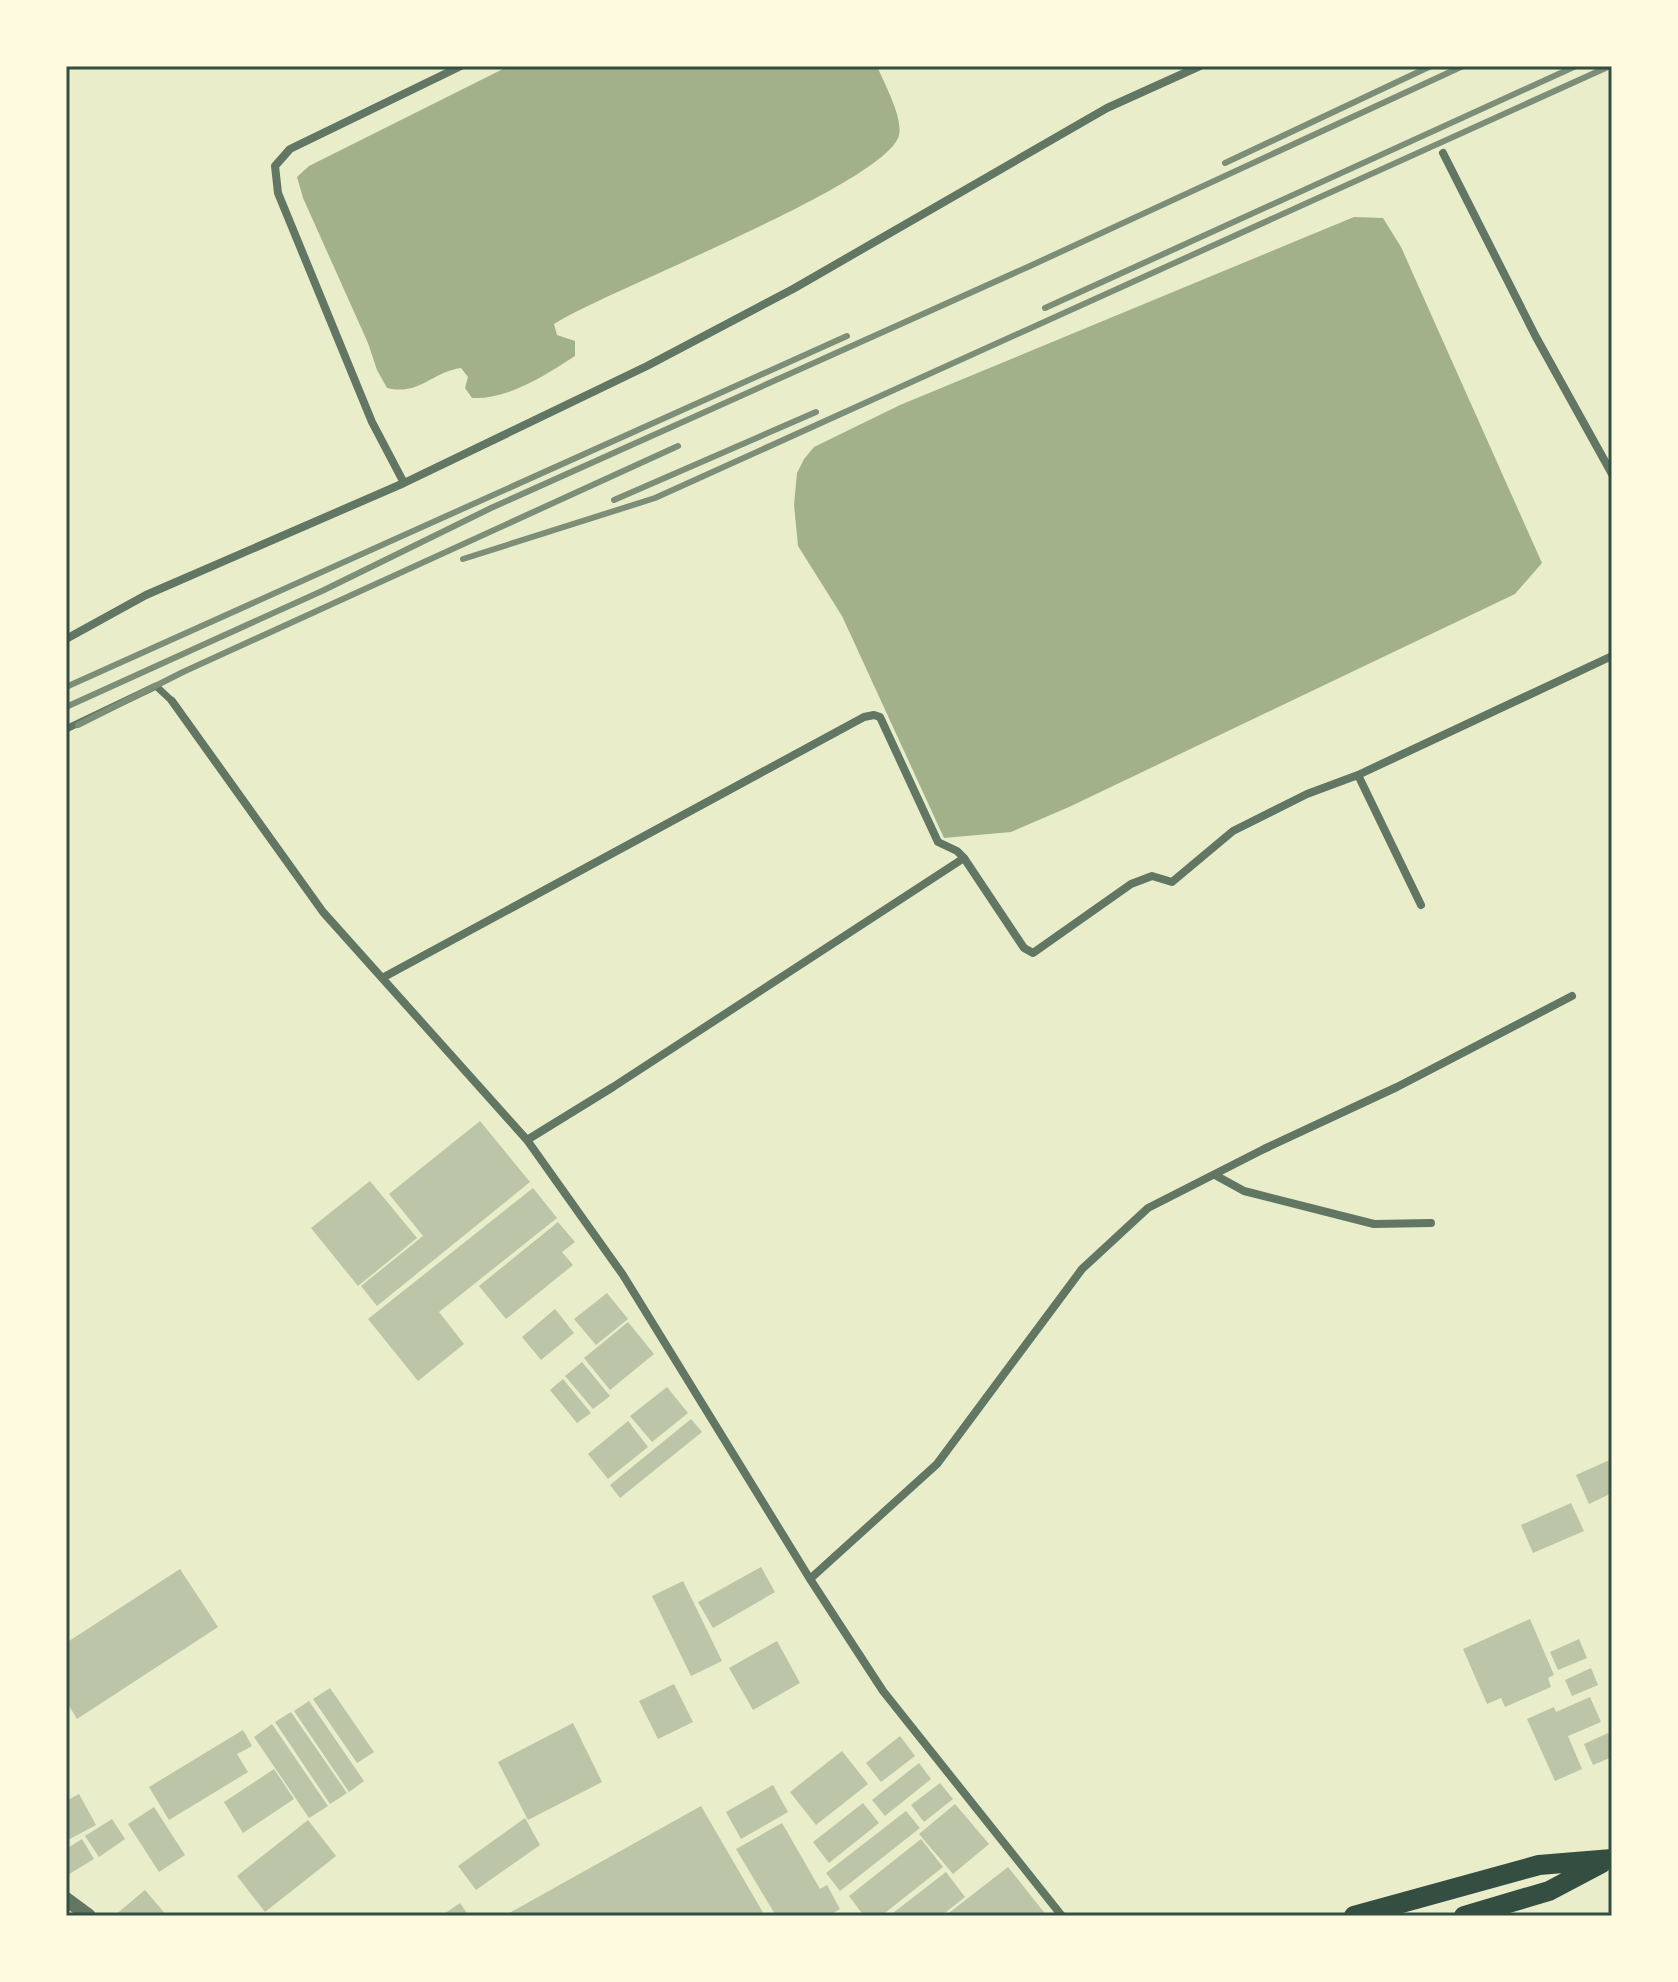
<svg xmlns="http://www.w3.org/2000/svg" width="1678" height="1982" font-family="Quicksand,sans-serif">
	<rect width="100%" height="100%" fill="#e9edc9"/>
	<!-- water -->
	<path fill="#a3b18a" d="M509,66H877C884,83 903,117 899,135C888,183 607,290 554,324L557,335L575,341V356C546,375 507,400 472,398L465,388L468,377L461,368C432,372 419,396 387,388L377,370L368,343L303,198L297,177L309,166Z
		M1354,217L1383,218L1401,247L1542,563L1515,594L1069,807L1011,832L944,838L842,616L798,546L794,505L797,473L804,459L814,447L900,405Z"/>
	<!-- building -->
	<path fill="#bcc5a7" d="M480,1121L530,1182L377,1306L361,1286L423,1236L389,1194Z
		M370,1181L417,1238L358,1286L311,1228Z
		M533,1188L557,1218L439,1312L464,1344L418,1381L368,1319Z
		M558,1222L575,1242L562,1252L573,1265L506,1319L479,1286Z
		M607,1293L628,1319L596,1345L574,1319Z
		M555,1309L574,1333L541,1360L522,1337Z
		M628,1322L654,1354L610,1390L584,1358Z
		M582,1362L610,1396L593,1409L565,1376Z
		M563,1379L591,1413L577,1423L550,1390Z
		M667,1387L688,1413L652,1442L630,1416Z
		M691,1419L702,1432L620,1498L610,1485Z
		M628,1421L648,1447L608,1479L588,1454Z
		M1612,1459V1493L1589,1504L1576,1475Z
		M1571,1503L1584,1531L1533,1553L1521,1525Z
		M761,1567L775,1592L713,1628L698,1602Z
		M180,1569L218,1627L77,1719L66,1701V1643Z
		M683,1581L722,1661L691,1676L652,1596Z
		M1530,1619L1554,1675L1548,1678L1551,1687L1505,1707L1501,1698L1487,1704L1463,1649Z
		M1579,1639L1587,1658L1558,1670L1550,1652Z
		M777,1641L800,1683L753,1710L729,1668Z
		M1591,1668L1598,1685L1572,1696L1565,1680Z
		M674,1684L693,1722L658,1739L639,1701Z
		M330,1688L374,1752L357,1763L313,1699Z
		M1590,1697L1601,1722L1568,1736L1582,1769L1555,1781L1527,1719L1554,1707L1556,1712Z
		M309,1701L364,1781L349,1792L294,1711Z
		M291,1712L347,1793L330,1804L275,1722Z
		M573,1723L602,1782L528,1820L498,1762Z
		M272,1724L328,1806L309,1818L254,1737Z
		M243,1730L252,1746L237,1754L248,1772L169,1820L149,1787Z
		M1608,1733L1612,1741V1757L1593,1765L1584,1744Z
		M900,1736L915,1756L881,1782L866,1763Z
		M842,1751L868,1784L816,1825L790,1792Z
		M919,1763L931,1779L885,1816L872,1800Z
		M274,1769L294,1799L243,1833L224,1802Z
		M940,1783L953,1799L924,1822L911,1805Z
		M773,1785L788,1812L741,1839L726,1812Z
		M79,1794L96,1825L66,1841V1801Z
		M863,1803L879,1823L829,1863L813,1842Z
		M955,1804L989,1844L953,1874L919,1834Z
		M701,1806L765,1916H504Z
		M154,1807L185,1855L159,1872L128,1824Z
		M906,1811L920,1828L840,1891L826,1873Z
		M525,1818L540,1845L476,1890L458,1866Z
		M112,1819L125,1839L99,1857L85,1836Z
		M308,1820L336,1856L265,1912L237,1876Z
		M782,1823L820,1889L827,1885L840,1909L828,1916H776L736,1849Z
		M82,1839L94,1859L66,1876V1849Z
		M921,1839L943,1867L881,1916H864L849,1896Z
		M1008,1867L1047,1916H945Z
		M946,1872L965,1897L941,1916H889Z
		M145,1890L167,1916H114Z
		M460,1903L469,1916H441Z"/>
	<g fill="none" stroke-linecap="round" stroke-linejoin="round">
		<!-- pedestrian -->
		<path stroke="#617663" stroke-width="7" d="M66,729L156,686L172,701"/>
		<!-- minor -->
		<path stroke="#617663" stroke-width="8" d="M1443,153L1536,337L1612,474
			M404,483L372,422L278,193L275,166L290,149L461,66
			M66,639L146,595L404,483L647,366L793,289L1107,108L1200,66
			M172,701L323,912L527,1140L623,1275L810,1579L883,1691L1062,1916
			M1358,775L1421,905
			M384,977L864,717L874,715L880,717L938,842L957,851L964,858L1024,948L1033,953L1131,884L1152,876L1172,882L1233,831L1307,794L1358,775L1612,656
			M527,1140L613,1087L964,858
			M1215,1175L1244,1191L1374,1224L1431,1223
			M810,1579L937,1464L1082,1269L1148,1208L1264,1149L1397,1087L1572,996"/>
		<!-- tertiary -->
		<path stroke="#617663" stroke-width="14" d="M66,1899L89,1916"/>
		<!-- trunk -->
		<path stroke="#344e41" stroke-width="20" d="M1354,1916L1539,1865L1612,1859
			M1464,1916L1549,1891L1602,1863"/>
		<!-- rail -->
		<path stroke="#7c8e77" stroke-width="6" d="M1225,163L1431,66
			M1045,308L1576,66
			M614,500L816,412
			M463,559L655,498L1610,66
			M66,687L847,336
			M66,707L322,591L491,508L1030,266L1463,66
			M78,725L183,672L678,446"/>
	</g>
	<!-- border -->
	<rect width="1678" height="1982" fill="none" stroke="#fefae0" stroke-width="136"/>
	<rect x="68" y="68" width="1542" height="1846" fill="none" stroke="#344e41" stroke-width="3"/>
</svg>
